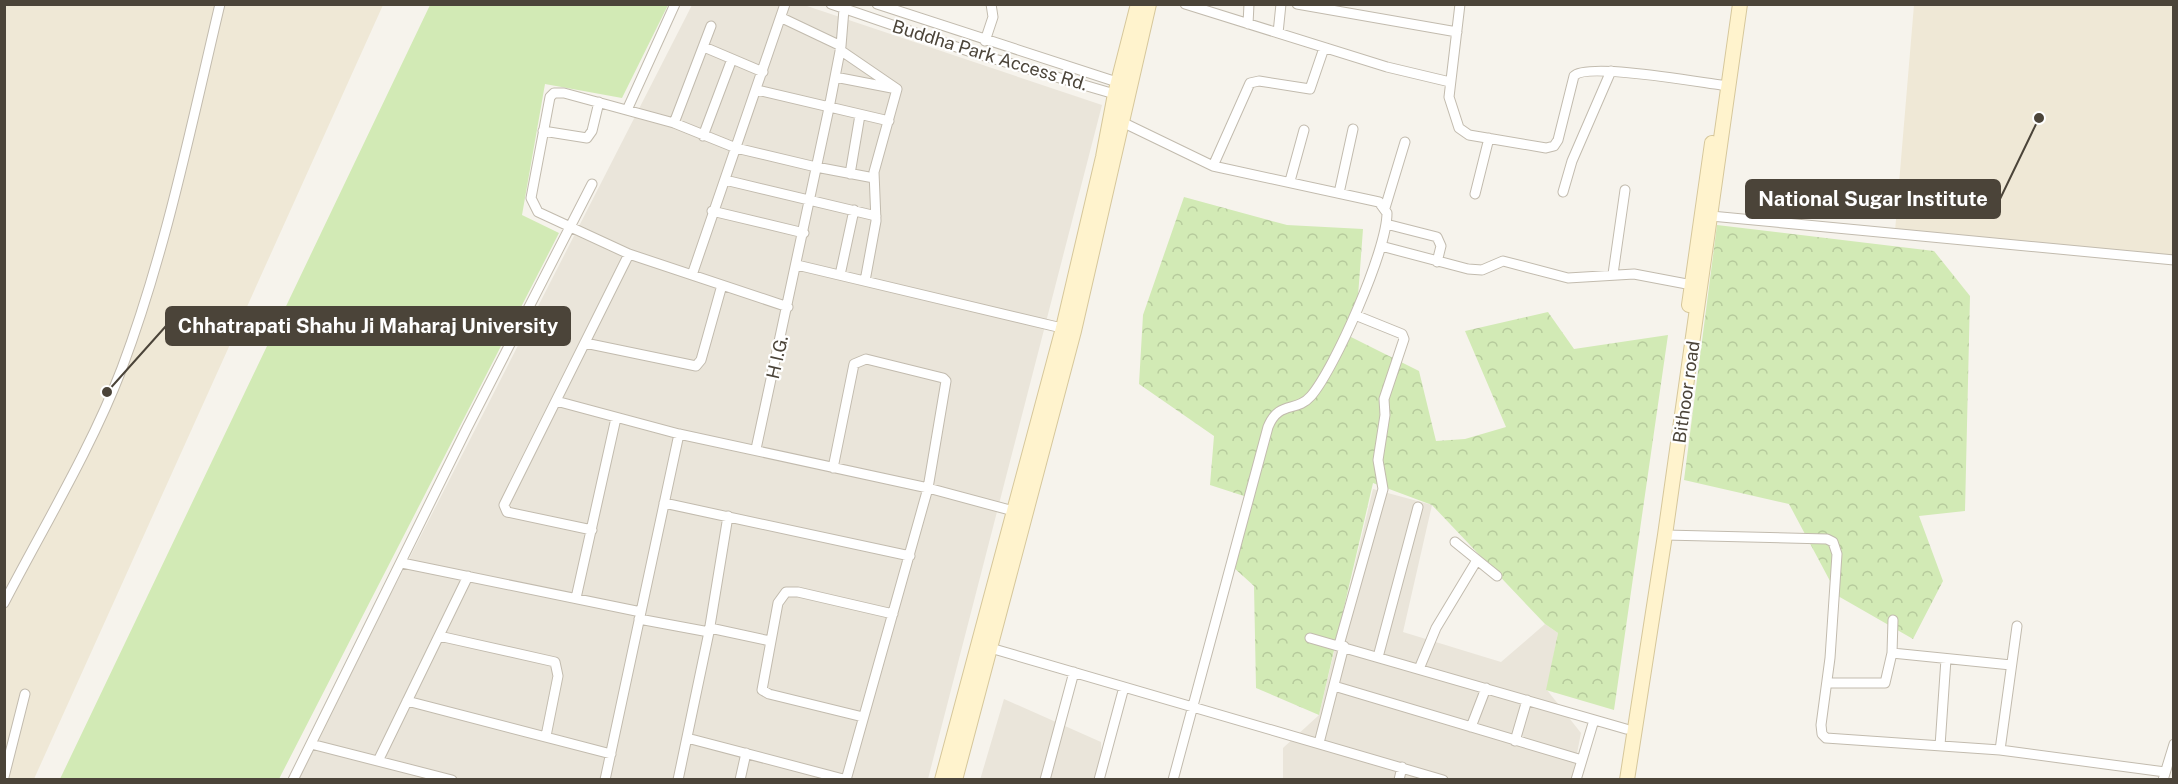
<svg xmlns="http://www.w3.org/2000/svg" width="2178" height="784" font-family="'Public Sans',sans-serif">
	<defs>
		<pattern id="forest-crowns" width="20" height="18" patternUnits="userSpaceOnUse" patternTransform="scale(1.5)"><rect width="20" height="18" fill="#d2eab5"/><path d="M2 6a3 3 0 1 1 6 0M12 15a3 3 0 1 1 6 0" fill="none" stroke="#b6ca9c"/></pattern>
	</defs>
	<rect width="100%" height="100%" fill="#f6f3ec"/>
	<!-- residential -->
	<path fill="#eae5da" d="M692,5H804L1102,105L928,779L296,780Z
		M1373,489L1432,505L1403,632L1501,662L1545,624L1558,633L1547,690L1581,733L1572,779L1283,780V748L1319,715Z
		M1004,699L1101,742L1102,779L980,780Z"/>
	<!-- education -->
	<path fill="#efe8d6" d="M5,5H383L34,779L5,780Z
		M1914,5H2173V255L1895,231Z"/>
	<!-- forest -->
	<path fill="url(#forest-crowns)" d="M1184,197L1287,225L1363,229L1357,310L1349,336L1419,371L1436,441L1465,439L1506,427L1465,331L1548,312L1574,349L1668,335L1614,710L1546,690L1558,633L1545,624L1432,505L1373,483L1319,715L1256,688L1254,586L1232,566L1247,497L1210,485L1214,436L1139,384L1143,315Z
		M1717,225L1934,251L1970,296L1965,511L1919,516L1943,581L1913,639L1838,596L1789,504L1684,480Z"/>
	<!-- park -->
	<path fill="#d2eab5" d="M430,5H668L622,98L545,84L522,215L559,233L279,779H60Z"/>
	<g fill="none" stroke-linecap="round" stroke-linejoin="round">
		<defs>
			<path id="street" d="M831,4L974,53L1118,95
				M877,4L1123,84
				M1185,4L1387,67L1450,82
				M1297,4L1457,32
				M1460,4L1449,97L1459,128L1469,135L1546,148L1554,146L1558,140L1574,76C1586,62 1698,82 1721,85
				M782,18L841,46
				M1248,24L1249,4
				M1278,33L1281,4
				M985,41L993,17L991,4
				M704,47L763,72
				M840,50L897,89L874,172L876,221L865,281
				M835,77L897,89
				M757,90L889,121
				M627,110L675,4
				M1122,122L1213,166L1379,202L1387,213C1387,250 1335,368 1311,396C1296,413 1279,400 1268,427L1173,780
				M674,123L711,26
				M543,131L587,138L592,131L599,102
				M703,136L732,59
				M1213,166L1250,83L1259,81L1310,89L1324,48
				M850,174L860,115
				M725,180L876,216
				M1290,181L1304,130
				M1563,192L1572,161L1611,71
				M1339,193L1353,129
				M1475,194L1489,138
				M1385,208L1405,142
				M712,211L804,233
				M1711,216L2174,260
				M1386,224L1437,237L1441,246L1437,262
				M1381,246L1468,269L1482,270L1503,261L1568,278L1634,274L1692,285
				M797,265L1066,329
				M1613,274L1625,190
				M692,275L785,4
				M840,275L854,210
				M788,307L629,254L538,212L531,198L550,97L554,93H564L674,123L736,148L816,167L874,178
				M585,343L696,366L701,360L722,285
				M556,401L679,434L928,488L1017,512
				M756,449L829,108L841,46L844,9
				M833,468L854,364L866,359L943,378L946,381L928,488L846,780
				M664,503L910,556
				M592,530L507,512L504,505L629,254
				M1665,535L1827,539L1833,542L1837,554L1830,658L1821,725L1822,734L1826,738L2000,750L2165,772
				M1455,542L1497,576
				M402,563L641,612
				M576,598L616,418
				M4,603C44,526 91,449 122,368C166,251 191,126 220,4
				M639,619L709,632
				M710,628L770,641
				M439,636L555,662L558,676L546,736
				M1310,638L1626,729
				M1339,645L1383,489L1378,460L1385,415L1384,399L1404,339L1402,334L1355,315
				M987,647L1443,780
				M1892,653L2011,665
				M1378,657L1418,507
				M1419,669L1436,628L1477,560
				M1828,683H1885L1892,653L1893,620
				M1334,686L1582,760
				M407,701L611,754
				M863,717L769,694L762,690L778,603L786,592H798L893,614
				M1471,727L1486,688
				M687,738L847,780
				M1515,741L1527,700
				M1319,743L1344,646
				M311,744L452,780
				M1940,746L1946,659
				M2000,750L2017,626
				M378,761L468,576
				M4,777L25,694
				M293,780L467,428L592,184
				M605,780L679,434
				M678,780L709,632L728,516
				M740,780L746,753
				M1045,780L1074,672
				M1099,780L1124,687
				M1399,780L1402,767
				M1576,780L1594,720
				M2163,780L2174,744"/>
			<path id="secondary" d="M1689,305L1712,143
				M942,780L1063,328L1103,157L1115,94L1138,4
				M955,780L1074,331L1149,4
				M1627,780L1665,535L1740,4"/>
		</defs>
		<!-- street casing -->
		<use href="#street" stroke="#c2bbae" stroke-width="11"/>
		<!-- secondary casing -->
		<use href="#secondary" stroke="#d6c79b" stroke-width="16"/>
		<!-- street -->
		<use href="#street" stroke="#fff" stroke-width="9"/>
		<!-- secondary -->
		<use href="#secondary" stroke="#fff3cd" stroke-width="14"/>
	</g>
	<g text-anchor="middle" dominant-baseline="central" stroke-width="4.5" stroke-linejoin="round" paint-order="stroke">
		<!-- street labels -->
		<g font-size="18" fill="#4b4439" stroke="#fff">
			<text transform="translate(990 55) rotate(17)">Buddha Park Access Rd.</text>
			<text transform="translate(777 357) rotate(-77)">H I.G.</text>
			<text transform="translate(1686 392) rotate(-82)">Bithoor road</text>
		</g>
	</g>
	<!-- callouts -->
	<path fill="none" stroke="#4b4439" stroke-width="2" d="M2039 118L2000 199M107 392L166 326"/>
	<g fill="#4b4439" stroke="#fff" stroke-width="2">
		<circle cx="2039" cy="118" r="6"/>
		<circle cx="107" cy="392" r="6"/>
	</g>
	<g fill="#4b4439" stroke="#4b4439" stroke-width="2">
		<rect x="1746" y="180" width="254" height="38" rx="6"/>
		<rect x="166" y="307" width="404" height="38" rx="6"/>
	</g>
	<g font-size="20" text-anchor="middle" font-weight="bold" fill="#fff">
		<text x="1873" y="206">National Sugar Institute</text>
		<text x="368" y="333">Chhatrapati Shahu Ji Maharaj University</text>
	</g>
	<!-- border -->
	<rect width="2178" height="784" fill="none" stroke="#4b4439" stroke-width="12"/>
</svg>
